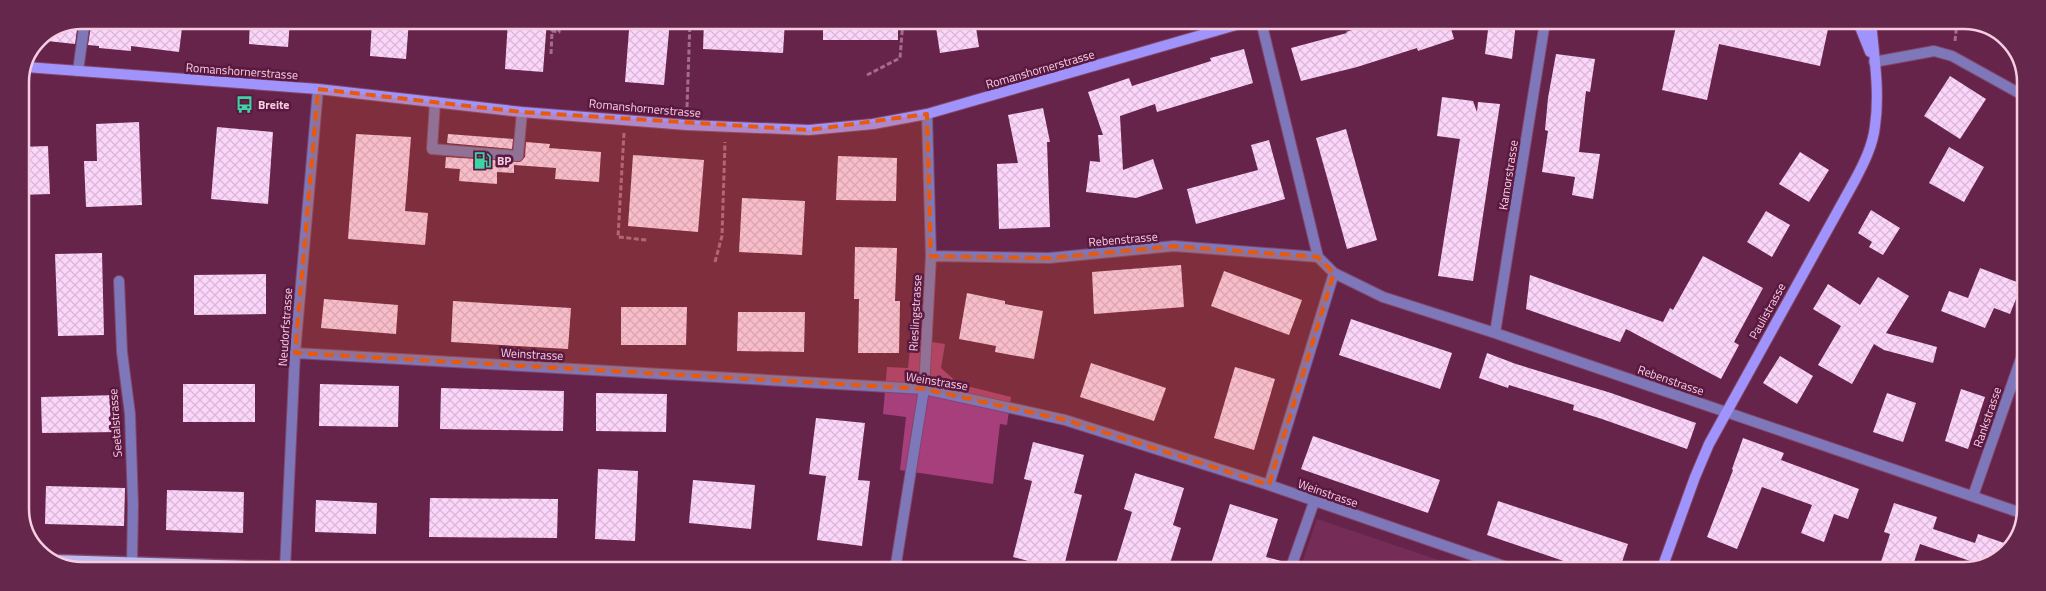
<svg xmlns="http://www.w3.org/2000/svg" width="2046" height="591" font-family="'Titillium Web',sans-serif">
	<defs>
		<pattern id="building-cross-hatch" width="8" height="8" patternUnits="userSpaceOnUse" patternTransform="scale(1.25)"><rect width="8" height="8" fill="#fcd6fa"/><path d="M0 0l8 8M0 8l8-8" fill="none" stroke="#d8b8d6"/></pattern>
	</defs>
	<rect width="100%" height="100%" fill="#66244b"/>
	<!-- built -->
	<path fill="#752d58" d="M1317,519L1468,570H1300Z"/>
	<!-- park -->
	<path fill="#a63f7b" d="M911,339L945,344L941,368L959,384L1011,397L1007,425L1000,424L993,484L900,470L906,417L883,414L887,367L908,368Z"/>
	<!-- building -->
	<path fill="url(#building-cross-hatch)" d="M92,20H183L179,52L131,46V51L99,48V46L88,45Z
		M250,20H290L288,47L249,44Z
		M372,20H409L406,59L370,56Z
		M508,20H547L543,72L505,69Z
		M635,21H670L664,85L625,82L629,30H634Z
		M704,21H785L783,53L703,49Z
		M823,21H898V40H823Z
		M935,21H975L979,47L940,53Z
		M1379,21H1449L1454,39L1418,51L1417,48L1357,67L1301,81L1291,48L1347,33L1346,32Z
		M78,22L75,44L38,40V38Z
		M1489,22H1516L1512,59L1485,54Z
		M1677,22H1817L1816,26L1828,29L1820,66L1719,44L1707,100L1662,90Z
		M1244,49L1253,83L1157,112L1155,104L1120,116L1123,170L1153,159L1163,189L1136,198L1086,192L1090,161L1100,162L1098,135H1103L1088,92L1129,78L1132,86L1211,61L1210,58Z
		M1556,54L1595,59L1590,92L1586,91L1579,152L1600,154L1593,199L1572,195L1575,177L1542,172L1548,131L1545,130L1548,98Z
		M1950,76L1986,99L1960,139L1924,116Z
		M1442,97L1473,101L1477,112L1478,102L1500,104L1473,281L1438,276L1460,139L1437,136Z
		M1043,108L1050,142H1047L1050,227L999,229L997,164L1018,163L1008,115Z
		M139,122L142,205L86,207L84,161H97L96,124Z
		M217,127L273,132L268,204L211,199Z
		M1346,129L1377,240L1347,249L1316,138Z
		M356,134L411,137L405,211L428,213L425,245L348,239Z
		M448,134L513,139L512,149L447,143Z
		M1269,140L1285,199L1196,224L1187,189L1258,170L1251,145Z
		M526,142L550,144L549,148L601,152L599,182L555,179L556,168L514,165V173L497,172V184L459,181L460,169L445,168L446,157L520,162L525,157Z
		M48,146L50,194L20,195V147Z
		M1949,147L1984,167L1964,202L1929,183Z
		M1800,152L1829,170L1809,202L1779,184Z
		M633,155L704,160L698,232L628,226Z
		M838,156L897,158L896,201L836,200Z
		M742,198L805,201L802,255L739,252Z
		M1871,210L1900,228L1883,255L1869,247L1872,242L1858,233Z
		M1766,211L1790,225L1772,257L1747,242Z
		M855,247L897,248L895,301H900L899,353H858L859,299H854Z
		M102,253L104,335L58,336L55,254Z
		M1703,256L1763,288L1734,342L1739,345L1721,379L1626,329L1620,342L1526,309L1530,275L1663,322L1670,308L1673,310Z
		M1181,265L1184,307L1094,314L1092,272Z
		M1980,268L2022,284L2010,314L1994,308L1985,328L1941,311L1949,291L1968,298Z
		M1224,271L1302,300L1289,335L1211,306Z
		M266,274V314L194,315V275Z
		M1878,277L1909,296L1886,333L1937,347L1933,363L1884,350L1874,344L1852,384L1818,365L1841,326L1813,309L1828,284L1860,305Z
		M967,293L1005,301V304L1043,311L1034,359L995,352L996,346L959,339Z
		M324,299L398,305L396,334L321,328Z
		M453,301L571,308L568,349L451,342Z
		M621,307H687L686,345H621Z
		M738,312H805L804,352L737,351Z
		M1351,319L1452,353L1440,389L1339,355Z
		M1487,353L1516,364L1611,393L1696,423L1687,449L1602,419L1573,410L1574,405L1509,385L1508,388L1479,378Z
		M1780,356L1813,376L1797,404L1763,383Z
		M1091,363L1166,388L1154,421L1080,397Z
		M1235,367L1275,379L1254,450L1214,438Z
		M183,384H255V422H183Z
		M320,384L399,386L398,427L319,426Z
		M441,388L564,391L563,431L440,429Z
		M1961,389L1985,397L1968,449L1945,441Z
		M596,393L667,394L666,432L596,431Z
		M1887,393L1916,403L1903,442L1873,432Z
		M118,395L119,432L42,433L41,397Z
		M816,418L865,423L858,480L870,481L862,546L817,540L826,476L809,474Z
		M1313,436L1440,480L1428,513L1301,469Z
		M1743,438L1784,453L1781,460L1859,489L1848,519L1834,514L1824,542L1801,533L1812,505L1762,487L1737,549L1707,537L1733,470L1732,469Z
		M1033,442L1084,455L1074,493L1082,495L1063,570L1013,557L1032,481L1024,479Z
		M598,469L638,471L635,541L595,539Z
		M1135,473L1184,488L1173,525L1181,528L1168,570H1114L1132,512L1124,509Z
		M693,480L755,485L751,529L689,523Z
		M46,486L125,488L124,526L45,524Z
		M167,490L244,492L243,533L166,530Z
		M430,498L558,499L557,538L429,537Z
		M316,500L377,503L376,534L315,532Z
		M1498,501L1628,544L1619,571H1593L1487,535Z
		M1894,503L1937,517L1933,529L1975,543L1978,534L2010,545L2002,558L1982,565L1920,544L1911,571H1878L1890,534L1884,532Z
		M1230,504L1278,519L1266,557L1285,562L1283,570H1209Z"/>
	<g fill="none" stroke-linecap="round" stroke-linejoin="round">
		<defs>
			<path id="lane" d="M78,71L85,20
				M435,102L432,149L518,156L522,112
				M119,281L122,352L130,414L133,505L132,563"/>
			<path id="street" d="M1212,21L1215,31
				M1261,21L1318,257
				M1874,62L1934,51L1952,56L2026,97
				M931,256L1049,258L1174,246L1318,257L1334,273L1383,297L1495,333L2024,514
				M1495,333L1545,22
				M295,353L924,389L1065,420L1269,485L1518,571
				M1269,485L1334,273
				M1973,496L2025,347
				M285,569L295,353L318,89
				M895,570L924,389L931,256L927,114
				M1290,570L1314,502"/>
			<path id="secondary" d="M1858,22L1870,52
				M26,67L318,89L522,112L687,125L809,130L873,124L927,114L1250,21
				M1661,571L1695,477L1709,444L1855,180C1864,163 1873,145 1875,126C1880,92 1874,56 1871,22"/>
			<path id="primary" d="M54,561L317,569"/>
		</defs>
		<!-- lane casing -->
		<use href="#lane" stroke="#834669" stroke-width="12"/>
		<!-- street casing -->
		<use href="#street" stroke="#834669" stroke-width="12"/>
		<!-- secondary casing -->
		<use href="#secondary" stroke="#834669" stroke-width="12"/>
		<!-- primary casing -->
		<use href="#primary" stroke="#834669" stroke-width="15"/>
		<!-- path -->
		<path stroke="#a46c8b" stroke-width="3" stroke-dasharray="5 2.5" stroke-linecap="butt" d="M1955,41L1957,22
			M551,54L552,31L559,32L560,21
			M867,75L900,58L903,21
			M687,107L690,21
			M624,133L618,237L647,240
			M715,262L722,236L725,142"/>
		<!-- lane -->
		<use href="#lane" stroke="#7e77b9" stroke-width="10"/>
		<!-- street -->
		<use href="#street" stroke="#7e77b9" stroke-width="10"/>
		<!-- secondary -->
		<use href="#secondary" stroke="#a094fc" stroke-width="10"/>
		<!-- primary -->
		<use href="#primary" stroke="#bdbaee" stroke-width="12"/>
	</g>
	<!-- marked area -->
	<path fill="#e8590c" fill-opacity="0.2" stroke="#e8590c" stroke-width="4" stroke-dasharray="10 6" stroke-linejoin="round" d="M318,89L522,112L809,130L927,114L931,256L1049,258L1174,246L1318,257L1334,273L1269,485L1065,420L924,389L295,353Z"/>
	<!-- icons -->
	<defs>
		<symbol id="bus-bare" viewBox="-9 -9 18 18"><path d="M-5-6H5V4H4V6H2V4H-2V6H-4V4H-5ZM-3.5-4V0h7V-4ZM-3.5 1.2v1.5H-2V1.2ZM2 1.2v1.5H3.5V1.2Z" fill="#3ad4a5" stroke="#5a1940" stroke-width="2.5" paint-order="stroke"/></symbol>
		<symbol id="fuel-bare" viewBox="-9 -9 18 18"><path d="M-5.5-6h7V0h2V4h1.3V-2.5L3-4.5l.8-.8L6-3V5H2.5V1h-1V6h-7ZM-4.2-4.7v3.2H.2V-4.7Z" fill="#3ad4a5" stroke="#5a1940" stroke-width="2.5" paint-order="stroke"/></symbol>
	</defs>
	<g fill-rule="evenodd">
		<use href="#bus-bare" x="232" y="92" width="25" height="25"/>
		<use href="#fuel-bare" x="470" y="148" width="25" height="25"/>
	</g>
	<g text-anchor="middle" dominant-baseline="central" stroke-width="5" stroke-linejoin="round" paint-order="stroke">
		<!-- street labels -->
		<g font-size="12" fill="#f6cde1" stroke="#5a1940">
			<text transform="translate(1040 69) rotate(-16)">Romanshornerstrasse</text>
			<text transform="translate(242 71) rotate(4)">Romanshornerstrasse</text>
			<text transform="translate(645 108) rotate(5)">Romanshornerstrasse</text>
			<text transform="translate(1508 175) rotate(-81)">Kamorstrasse</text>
			<text transform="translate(1123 239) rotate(-5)">Rebenstrasse</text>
			<text transform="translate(1767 311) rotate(-61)">Paulistrasse</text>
			<text transform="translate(915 313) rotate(-87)">Rieslingstrasse</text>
			<text transform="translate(285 327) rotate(-86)">Neudorfstrasse</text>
			<text transform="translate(532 354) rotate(3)">Weinstrasse</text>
			<text transform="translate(1671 380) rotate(19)">Rebenstrasse</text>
			<text transform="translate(937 381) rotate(9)">Weinstrasse</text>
			<text transform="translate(1987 417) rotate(-71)">Rankstrasse</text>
			<text transform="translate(115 423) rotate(-94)">Seetalstrasse</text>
			<text transform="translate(1328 493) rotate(19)">Weinstrasse</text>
		</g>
		<!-- poi labels -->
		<g font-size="12" font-weight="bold" fill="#f6cde1" stroke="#5a1940" text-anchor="start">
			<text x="258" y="104">Breite</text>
			<text x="497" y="160">BP</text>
		</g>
	</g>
	<!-- crop -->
	<path d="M0 0H2046V591H0ZM82 29H1964A53 53 0 0 1 2017 82V509A53 53 0 0 1 1964 562H82A53 53 0 0 1 29 509V82A53 53 0 0 1 82 29Z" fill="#66274d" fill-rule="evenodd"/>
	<path fill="none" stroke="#f6cde1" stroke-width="2.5" d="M82 29H1964A53 53 0 0 1 2017 82V509A53 53 0 0 1 1964 562H82A53 53 0 0 1 29 509V82A53 53 0 0 1 82 29Z"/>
</svg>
